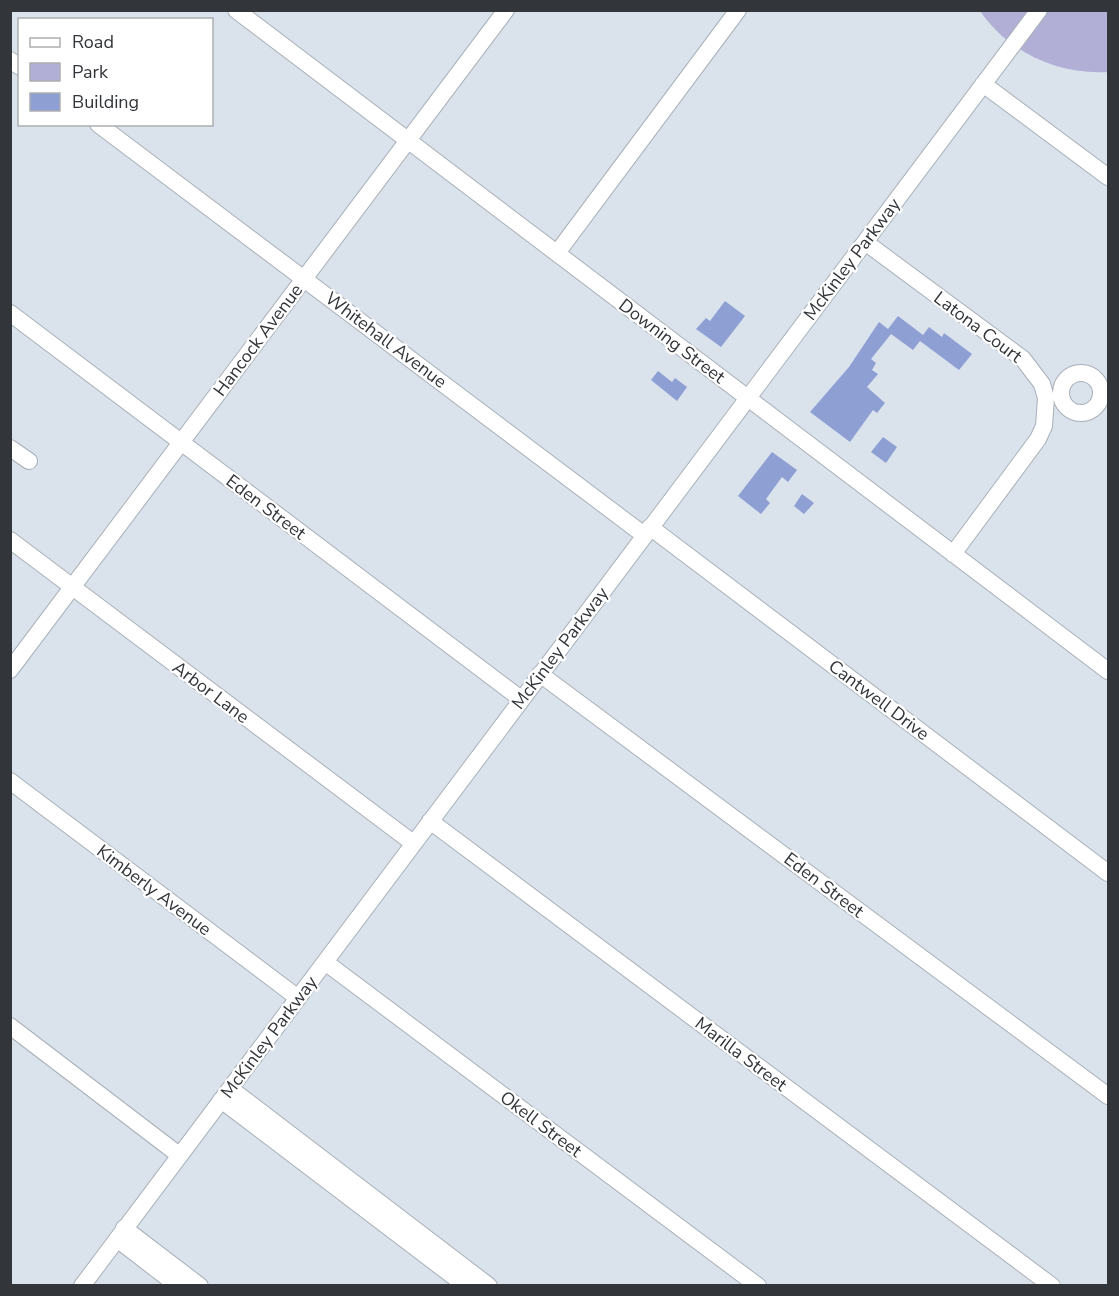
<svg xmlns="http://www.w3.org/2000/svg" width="1119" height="1296" font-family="'Nunito Sans',sans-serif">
	<rect width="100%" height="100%" fill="#dae2ec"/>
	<!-- green -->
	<path fill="#b2afd6" d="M980,11H1108V72C1058,75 1009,53 980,11Z"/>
	<!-- building -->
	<path fill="#8e9fd4" d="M725,301L745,316L721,347L696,329L706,318L710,321Z
		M898,316L923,335L929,327L942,337L944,333L972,354L959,370L920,341L913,350L891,334L871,359L876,363L872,370L878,374L867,387L885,403L877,413L873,410L850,442L810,412L849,367L879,322L888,329Z
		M658,371L672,382L675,378L687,387L677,401L651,380Z
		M883,437L897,447L886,463L871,452Z
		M772,452L797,470L788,482L782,477L766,499L770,503L761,514L738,496Z
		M802,494L814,503L804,514L794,506Z"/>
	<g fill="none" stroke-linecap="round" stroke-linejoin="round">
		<defs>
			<path id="minor" d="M236,10L1108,671
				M10,60L20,67
				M983,84L1108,177
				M98,124L644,535
				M865,242L1023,359L1042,384L1046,398L1044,426L1038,439L953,554
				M557,253L738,10
				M10,313L521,699
				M1061 393a20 20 0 1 1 40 0a20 20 0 1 1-40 0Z
				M10,448L29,461
				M650,527L1108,873
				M10,540L413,843
				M10,670L506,10
				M540,674L1108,1096
				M10,781L298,998
				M430,821L1052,1286
				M325,962L758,1286
				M10,1026L179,1155
				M231,1089L489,1286
				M221,1100L466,1286
				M124,1228L200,1286
				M117,1239L178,1286
				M82,1286L1039,10"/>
		</defs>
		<!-- minor casing -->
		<use href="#minor" stroke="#a8b0b9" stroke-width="18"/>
		<!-- minor -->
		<use href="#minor" stroke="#fff" stroke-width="16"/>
	</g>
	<g text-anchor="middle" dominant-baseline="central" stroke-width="4.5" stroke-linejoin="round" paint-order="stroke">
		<!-- street labels -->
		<g font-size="18" fill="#323539" stroke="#fff">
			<text transform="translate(852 259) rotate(-53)">McKinley Parkway</text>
			<text transform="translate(978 327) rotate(37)">Latona Court</text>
			<text transform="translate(258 340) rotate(-53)">Hancock Avenue</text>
			<text transform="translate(386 340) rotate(37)">Whitehall Avenue</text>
			<text transform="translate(672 341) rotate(37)">Downing Street</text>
			<text transform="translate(266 507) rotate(37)">Eden Street</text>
			<text transform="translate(560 648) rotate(-53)">McKinley Parkway</text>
			<text transform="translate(211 692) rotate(37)">Arbor Lane</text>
			<text transform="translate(879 700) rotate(37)">Cantwell Drive</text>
			<text transform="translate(824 885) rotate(37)">Eden Street</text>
			<text transform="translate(154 890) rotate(37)">Kimberly Avenue</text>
			<text transform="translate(269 1037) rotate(-53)">McKinley Parkway</text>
			<text transform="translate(741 1054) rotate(37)">Marilla Street</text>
			<text transform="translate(541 1124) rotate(37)">Okell Street</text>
		</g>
	</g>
	<!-- border -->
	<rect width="1119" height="1296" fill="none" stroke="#323539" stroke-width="24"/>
	<!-- legend -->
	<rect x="18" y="18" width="195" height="108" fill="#ffffff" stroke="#adaeb0" stroke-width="1.5"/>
	<rect x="30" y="38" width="30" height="9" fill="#ffffff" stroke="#adaeb0" stroke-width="1.5"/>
	<text x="72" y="48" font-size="18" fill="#323539">Road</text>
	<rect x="30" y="63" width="30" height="18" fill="#b2afd6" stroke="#adaeb0" stroke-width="1.5"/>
	<text x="72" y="78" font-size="18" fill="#323539">Park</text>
	<rect x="30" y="93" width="30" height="18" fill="#8e9fd4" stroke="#adaeb0" stroke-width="1.5"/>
	<text x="72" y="108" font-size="18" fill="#323539">Building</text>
</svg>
